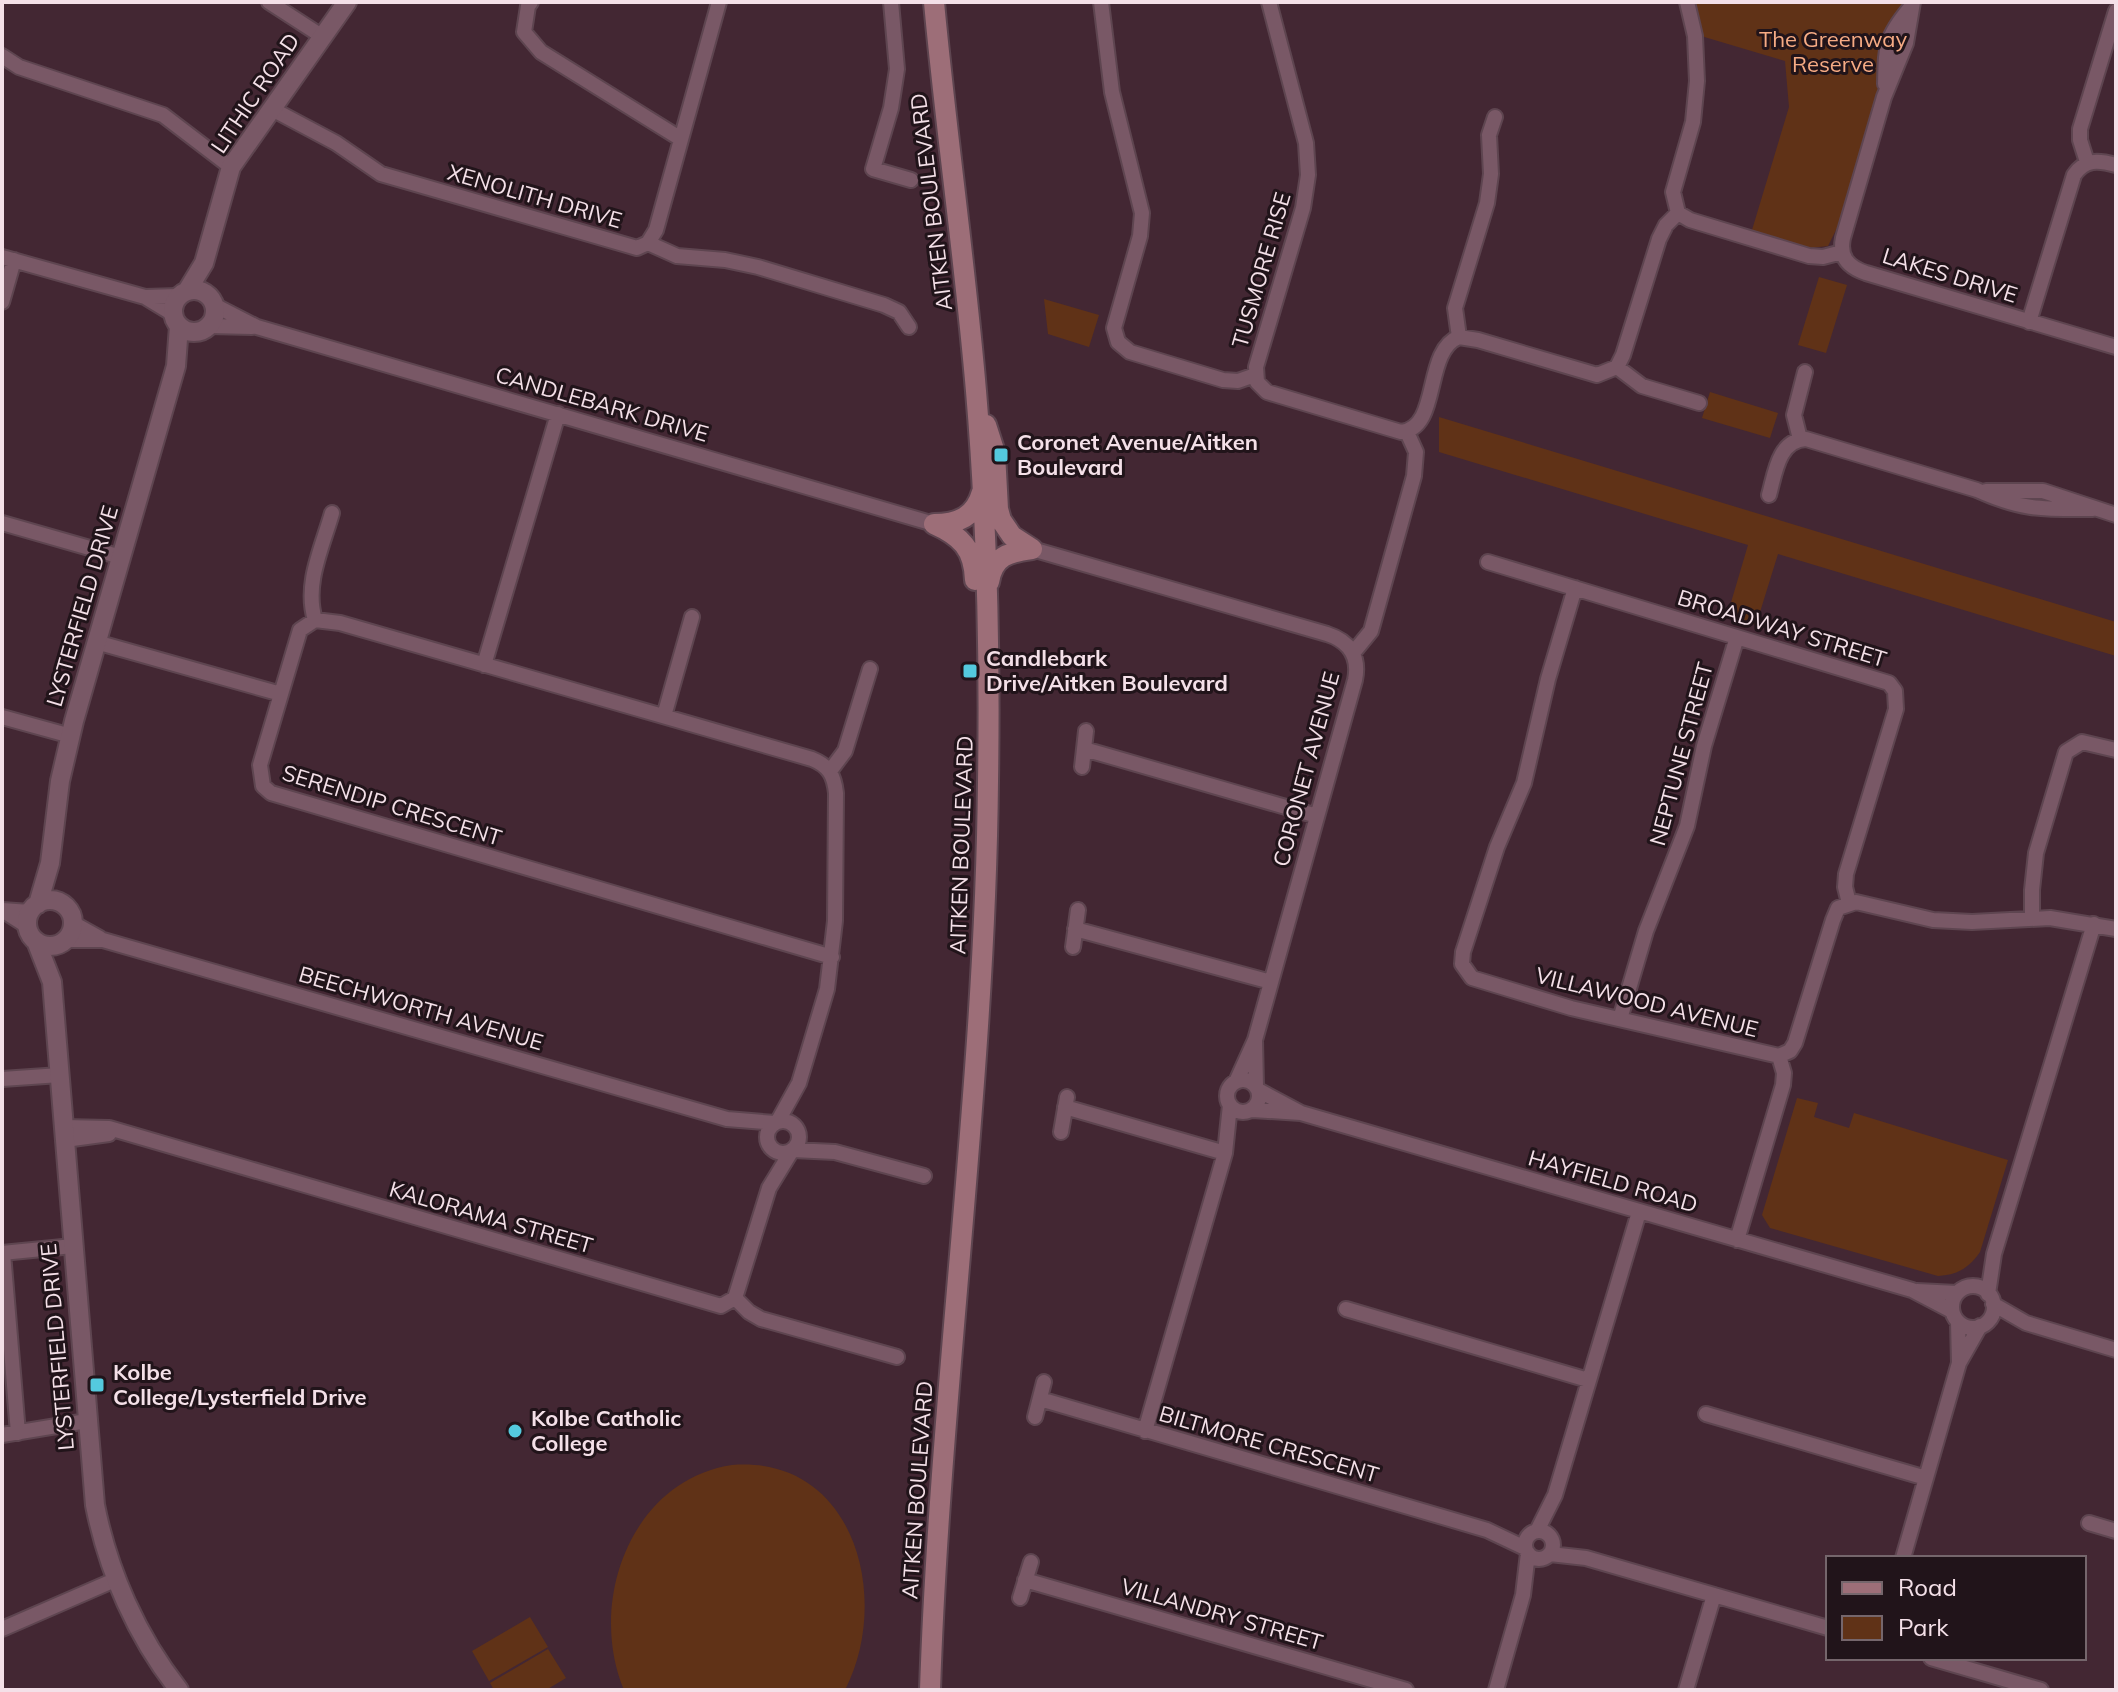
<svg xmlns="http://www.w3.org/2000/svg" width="2118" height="1692" font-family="Mulish,sans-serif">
	<rect width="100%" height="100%" fill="#432733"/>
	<!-- green -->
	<path fill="#603217" d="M1694,2H1905L1837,228L1828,246L1810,248L1752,230L1789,107L1785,61L1701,36Z
		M1819,277L1847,285L1826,353L1798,345Z
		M1044,299L1099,315L1089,347L1048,334Z
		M1710,392L1778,413L1770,438L1702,418Z
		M1439,417L2116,622V656L1778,554L1756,625L1727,616L1748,545L1439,452Z
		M1797,1098L1818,1103L1814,1117L1849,1128L1854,1113L2008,1160L1980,1252C1969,1268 1957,1275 1938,1276L1770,1228L1762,1215Z
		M732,1465C855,1455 892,1599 845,1690H624C587,1602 631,1480 732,1465Z
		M530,1617L548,1647L489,1681L472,1651Z
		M548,1649L566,1678L546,1690H494L490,1683Z"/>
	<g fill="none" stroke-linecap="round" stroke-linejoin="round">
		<defs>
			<path id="minor" d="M269,2L323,37
				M531,2L528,6L524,32L541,52L681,139
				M891,2L897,69L891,108L873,169L911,180
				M1101,2L1112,92L1142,213L1140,236L1114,328L1118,342L1130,352L1223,380L1238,381L1255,375
				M1269,2L1306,143L1308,175L1303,208L1256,367L1257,382L1267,392L1401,432C1441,428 1423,351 1459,337L1478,340L1597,375L1617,367L1623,355L1659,239L1666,225L1678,213
				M1687,2L1695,36L1697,81L1693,122L1673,192L1678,213L1690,220L1809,256L1823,257L1842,252
				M1913,2L1906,43L1884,97L1843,238C1839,257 1848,267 1866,273L2116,347
				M2,56L19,67L163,115L231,167
				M1885,84C1886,46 1885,38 1910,8
				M272,109L336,143L381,174L637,248L648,243L656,230L719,2
				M2087,162L2080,140V129L2116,11
				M648,243L677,256L725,260L758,267L884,305L899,312L909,327
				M2,257L145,297L178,296
				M145,297L173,314
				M2,302L14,260
				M214,305L257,327L934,524
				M2029,322L2074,175C2085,159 2098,160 2116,165
				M209,326L252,327
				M1459,337L1455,308L1487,203L1491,174L1489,135L1495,117
				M1617,367L1642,386L1699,403
				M1800,439L1794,415L1805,372
				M1986,491H2043L2116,515
				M1769,495C1775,474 1778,440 1806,439L1977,490C2023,511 2044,509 2093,509
				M2,523L121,557
				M1032,549L1327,634C1349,641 1360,656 1355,680L1255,1040L1236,1082
				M1488,562L1889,683L1895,691L1896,709L1846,874L1845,887L1849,903
				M1575,588L1548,679L1524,783L1497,847L1463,952L1462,964L1472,978L1571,1008L1779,1056L1790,1051L1795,1043L1833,920L1838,908L1856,902L1933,920L1972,922L2050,918L2116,929
				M315,620C304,584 322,548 332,513
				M96,642L281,694
				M1353,653L1371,631L1414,476L1416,452L1407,432
				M484,665L558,414
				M664,716L692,617
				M2,717L71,736
				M1084,749L1317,816
				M1082,767L1086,731
				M830,771L845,751L870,669
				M2,910L27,926
				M2,910L30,912
				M2032,918V890L2036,853L2066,752L2082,742L2116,750
				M73,923L100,938
				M1075,929L1271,982
				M65,940H103L727,1119L775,1123
				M1073,947L1078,910
				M1620,1019L1646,931L1687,826L1704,746L1737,637
				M1255,1040L1256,1086
				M2,1079L60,1075
				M1227 1096a16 16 0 1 1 32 0a16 16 0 1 1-32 0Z
				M1258,1090L1301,1113
				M1065,1107L1225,1153
				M1252,1110L1301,1113L1912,1290L1952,1311
				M767 1137a16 16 0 1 1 32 0a16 16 0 1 1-32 0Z
				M778,1121L799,1083L827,989L835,921L836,793C834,775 829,766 812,759L340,623L315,620L300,630L260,765L263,786L271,793L832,957
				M64,1127L109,1128L721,1306L735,1298L769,1188L791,1152
				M1061,1132L1067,1097
				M65,1140L109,1134
				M793,1150L835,1152L924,1176
				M1737,1240L1783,1085L1784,1073L1779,1056
				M2,1253L73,1246
				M3,1253L18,1433
				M1952 1307a21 21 0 1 1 42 0a21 21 0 1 1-42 0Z
				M1917,1291L1957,1293
				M1988,1294L1994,1254L2094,924
				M735,1298L749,1312L761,1319L897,1357
				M1993,1304L2026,1323L2116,1350
				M1346,1309L1588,1380
				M1958,1322L1959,1363
				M1040,1399L1487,1530L1525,1548
				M1706,1414L1926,1478
				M1035,1417L1044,1382
				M1145,1431L1225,1153L1230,1105
				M2,1435L87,1421
				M2089,1523L2116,1531
				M1525 1545a14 14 0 1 1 28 0a14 14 0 1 1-28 0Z
				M1537,1531L1555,1495L1639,1212
				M1550,1554L1586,1558L1828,1628
				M1903,1558L1959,1363L1980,1326
				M1025,1580L1406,1690
				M1020,1598L1031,1562
				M2,1629L117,1579
				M1931,1658L2041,1690
				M1496,1690L1523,1595L1528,1553
				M1686,1690L1714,1595"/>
			<path id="tertiary" d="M173 311a21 21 0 1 1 42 0a21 21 0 1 1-42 0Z
				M187,291L204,263L231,167L347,2
				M27 923a23 23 0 1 1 46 0a23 23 0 1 1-46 0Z
				M38,904L50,863L60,781L74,721L176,366L179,326
				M36,941L52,982L95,1505C108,1571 137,1637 179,1690"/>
			<path id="secondary" d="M986,425L995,453L998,509L1001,520L1012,536L1032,549
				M934,524C961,536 974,549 975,580
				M934,524C958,524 975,517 982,492
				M989,582C993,556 1009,552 1032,549
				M930,1690C940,1387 985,1085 988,782C990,652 987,521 976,391C965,261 946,132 934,2"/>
		</defs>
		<!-- minor casing -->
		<use href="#minor" stroke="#5e4550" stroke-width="18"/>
		<!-- tertiary casing -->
		<use href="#tertiary" stroke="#5e4550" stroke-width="22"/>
		<!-- secondary casing -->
		<use href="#secondary" stroke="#5e4550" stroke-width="24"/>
		<!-- minor -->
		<use href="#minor" stroke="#795866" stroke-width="14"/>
		<!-- tertiary -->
		<use href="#tertiary" stroke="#795866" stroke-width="18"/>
		<!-- secondary -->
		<use href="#secondary" stroke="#9d6e78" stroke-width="20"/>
	</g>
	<!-- markers -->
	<g fill="#54cade" stroke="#21141a" stroke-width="3">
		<rect x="993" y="447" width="16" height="16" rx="4"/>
		<rect x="962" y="663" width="16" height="16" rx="4"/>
		<rect x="89" y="1377" width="16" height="16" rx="4"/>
		<circle cx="515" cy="1431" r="8"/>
	</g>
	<g text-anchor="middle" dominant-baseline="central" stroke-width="6" stroke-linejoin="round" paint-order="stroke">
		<!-- park labels -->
		<g font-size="22" fill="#f6ab84" stroke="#21141a">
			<text x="1833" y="39">The Greenway<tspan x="1833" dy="25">Reserve</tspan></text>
		</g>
		<!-- street labels -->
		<g font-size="22" fill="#f4e0e8" stroke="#21141a">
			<text transform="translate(255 93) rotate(-56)">LITHIC ROAD</text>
			<text transform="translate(535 196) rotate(16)">XENOLITH DRIVE</text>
			<text transform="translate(931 202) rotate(-97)">AITKEN BOULEVARD</text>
			<text transform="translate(1261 270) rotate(-74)">TUSMORE RISE</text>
			<text transform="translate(1950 275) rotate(17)">LAKES DRIVE</text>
			<text transform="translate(602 404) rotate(16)">CANDLEBARK DRIVE</text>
			<text transform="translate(82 606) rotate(-74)">LYSTERFIELD DRIVE</text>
			<text transform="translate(1782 628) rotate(17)">BROADWAY STREET</text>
			<text transform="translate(1681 754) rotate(-75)">NEPTUNE STREET</text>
			<text transform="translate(1306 769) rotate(-75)">CORONET AVENUE</text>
			<text transform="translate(392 805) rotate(17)">SERENDIP CRESCENT</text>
			<text transform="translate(961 845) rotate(-88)">AITKEN BOULEVARD</text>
			<text transform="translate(1647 1002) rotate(14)">VILLAWOOD AVENUE</text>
			<text transform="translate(421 1008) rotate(16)">BEECHWORTH AVENUE</text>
			<text transform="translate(1613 1181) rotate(16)">HAYFIELD ROAD</text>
			<text transform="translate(491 1217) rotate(16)">KALORAMA STREET</text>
			<text transform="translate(57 1347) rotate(-95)">LYSTERFIELD DRIVE</text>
			<text transform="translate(1269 1444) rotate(16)">BILTMORE CRESCENT</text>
			<text transform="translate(917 1490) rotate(-86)">AITKEN BOULEVARD</text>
			<text transform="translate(1222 1614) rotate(16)">VILLANDRY STREET</text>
		</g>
		<!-- poi labels -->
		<g font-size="22" font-weight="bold" fill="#f4e0e8" stroke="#21141a" text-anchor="start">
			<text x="1017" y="442">Coronet Avenue/Aitken<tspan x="1017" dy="25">Boulevard</tspan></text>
			<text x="986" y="658">Candlebark<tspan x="986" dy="25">Drive/Aitken Boulevard</tspan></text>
			<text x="113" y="1372">Kolbe<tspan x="113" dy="25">College/Lysterfield Drive</tspan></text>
			<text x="531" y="1418">Kolbe Catholic<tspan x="531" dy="25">College</tspan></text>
		</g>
	</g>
	<!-- border -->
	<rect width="2118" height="1692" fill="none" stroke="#f4e0e8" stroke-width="8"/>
	<!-- legend -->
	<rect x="1826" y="1556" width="260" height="104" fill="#21141a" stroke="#75666c" stroke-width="2"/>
	<rect x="1842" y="1582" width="40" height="12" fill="#9d6e78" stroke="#75666c" stroke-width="2"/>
	<text x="1898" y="1596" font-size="24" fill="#f4e0e8">Road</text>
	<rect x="1842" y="1616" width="40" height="24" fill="#603217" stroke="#75666c" stroke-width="2"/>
	<text x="1898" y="1636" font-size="24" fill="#f4e0e8">Park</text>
</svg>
